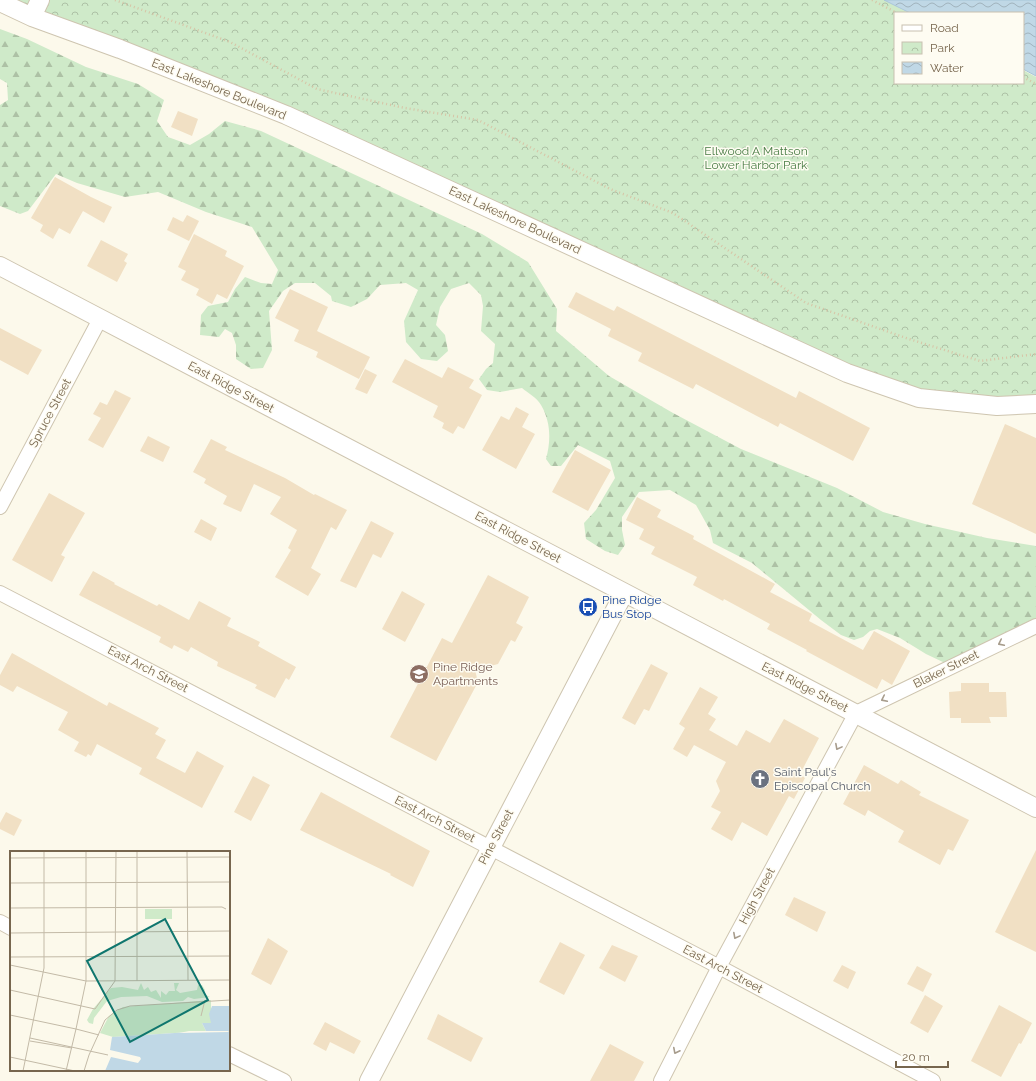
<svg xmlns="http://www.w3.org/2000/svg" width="1036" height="1081" font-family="Raleway,sans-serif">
	<defs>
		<pattern id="forest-firs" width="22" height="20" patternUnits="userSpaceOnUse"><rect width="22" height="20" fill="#cfeac9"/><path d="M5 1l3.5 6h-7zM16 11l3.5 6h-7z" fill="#adc1a5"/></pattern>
		<pattern id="park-crowns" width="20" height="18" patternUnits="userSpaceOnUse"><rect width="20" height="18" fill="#cfeac9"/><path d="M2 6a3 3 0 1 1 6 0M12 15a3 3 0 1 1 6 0" fill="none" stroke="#adc1a5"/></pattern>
		<pattern id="water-waves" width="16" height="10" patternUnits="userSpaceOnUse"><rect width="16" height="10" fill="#c0d8e6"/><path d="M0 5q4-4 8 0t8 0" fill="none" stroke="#a1b3bd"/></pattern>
	</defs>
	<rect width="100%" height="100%" fill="#fcf9eb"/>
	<!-- forest -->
	<path fill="url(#forest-firs)" d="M0,29L27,39L86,67L138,84L164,100L157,121L168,137L190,145L209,134L225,121L261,131L482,234L528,262L557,309L556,331L609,376L673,413L741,449L837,488L883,512L925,524L987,538L1036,546V619L945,663L926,654L900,638L877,629L870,631L863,637L854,640L841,635L821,620L752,563L713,543L710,530L696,505L670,490L639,492L622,517V530L625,545L618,555L605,551L586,539L584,523L596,510L615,478L610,461L578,445L561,466H551L546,459C551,441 551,422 541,405C537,398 528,393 522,388L500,392L487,390L479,379L486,369L493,363L495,344L481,331L483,306L481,295L469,283L451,289L440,307L436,325L445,335L448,351L437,361L421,359L406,342L404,321L418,290L406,283L380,285L367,299L351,307L332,301L331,296L315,283H295L283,291L269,311L272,350L263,368L251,369L236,359V345L232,333L225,329L219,337L200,335L201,315L208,306L228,302L235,289L245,277L261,283L272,284L278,270L252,227L206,212L158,192L125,197L77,183L56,174L28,211L20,214L0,206V105L8,100L7,83L0,79Z"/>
	<!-- park -->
	<path fill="url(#park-crowns)" d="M0,0H884L909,13H895V83H1023V70L1036,77V404L919,398L286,115Z"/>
	<!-- water -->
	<path fill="url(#water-waves)" stroke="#a6c5d8" d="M884,0H1036V76L1023,69V13H910Z"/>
	<!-- building -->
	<path fill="#f1e0c4" d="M178,111L198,119L192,136L171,127Z
		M55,177L91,197L112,207L104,223L83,211L70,234L59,228L53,239L40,231L43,225L31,218Z
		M187,215L199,221L189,241L167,230L173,217L183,222Z
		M194,234L227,251L225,256L244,266L227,299L217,294L212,304L196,295L199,289L181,280L186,271L178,267Z
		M101,240L128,254L124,261L127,263L117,282L87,266Z
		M290,289L328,307L317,331L370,357L359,379L316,357L318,352L294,341L299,330L275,318Z
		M576,292L614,311L617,306L796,398L799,391L870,428L853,461L780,423L778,427L696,384L693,389L638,361L642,353L608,336L611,329L568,307Z
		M0,328L42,350L28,375L0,360Z
		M405,359L442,378L448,367L474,380L469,388L482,395L464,429L458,426L453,434L442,428L444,423L433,417L438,406L392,382Z
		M365,369L377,375L367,394L355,389Z
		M115,390L131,398L103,448L88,440L101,418L93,414L100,402L107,405Z
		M516,407L529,414L522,427L535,434L516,469L482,450L501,416L509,420Z
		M1005,424L1036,438V534L972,504Z
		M148,436L170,447L163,462L140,451Z
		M211,439L227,447L225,450L285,478L314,495L315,494L347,510L336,530L331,527L311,568L321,574L308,596L275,577L291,550L288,548L297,530L270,514L281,497L254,484L241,512L223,504L227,496L204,483L206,479L193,472Z
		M575,450L611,470L588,511L552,492Z
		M49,493L85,513L61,555L65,557L52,582L12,560Z
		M637,497L661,510L657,517L694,536L693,539L775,584L770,592L812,614L809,621L863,650L874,631L910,651L892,685L882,679L877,689L806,651L807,650L767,629L770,624L724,599L723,601L693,585L697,577L651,554L655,547L639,539L644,529L626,520Z
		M201,519L217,528L211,541L194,532Z
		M371,521L394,533L381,558L373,554L356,588L340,581Z
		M93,571L115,583L114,584L157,606L159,604L189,620L199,601L231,618L227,626L260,642L258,646L296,667L289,680L286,678L275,698L255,688L257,685L217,666L218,662L191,647L188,652L174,645L172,649L159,642L161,637L79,595Z
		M488,575L529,597L516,623L523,627L515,642L511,640L498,664L475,670L478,682L436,761L390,737L442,638L452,643Z
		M402,591L425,604L405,642L382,629Z
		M12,653L107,706L109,702L159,728L155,734L166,740L156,758L185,773L197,751L224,766L202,808L139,774L142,768L97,744L91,756L88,754L86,757L74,751L79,742L58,730L68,712L17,686L13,692L0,685V675Z
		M651,664L668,673L649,711L644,709L635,725L622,718Z
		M961,683H989V692H1006L1007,717H989L991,723H961V718H950L949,692L961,691Z
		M700,687L718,697L708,714L716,719L709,730L737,746L746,730L770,743L784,719L819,738L800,774L805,778L794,799L789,796L767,836L742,822L732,841L711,829L721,812L711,807L720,791L716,781L726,762L694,745L687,757L673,749L685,728L679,724Z
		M864,765L898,784L901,780L921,792L919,795L969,820L953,851L948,849L940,865L898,842L904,831L868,810L865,816L843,804Z
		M253,776L270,785L251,821L234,812Z
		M321,792L430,851L413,887L390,875L391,874L300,830Z
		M6,812L22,820L14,836L0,829V823Z
		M1036,850V952L995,932Z
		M794,897L826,912L817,932L785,915Z
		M268,938L288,951L271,985L251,974Z
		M560,942L585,955L564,995L539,982Z
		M612,945L638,956L625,982L599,968Z
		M842,965L856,972L848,989L833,981Z
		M917,966L932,974L923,992L907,984Z
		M925,995L943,1006L928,1033L910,1023Z
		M999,1005L1032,1023L1021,1044L1019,1043L1001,1077L971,1061Z
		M438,1014L483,1038L471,1062L427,1039Z
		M325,1022L361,1041L354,1054L330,1042L326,1051L313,1044Z
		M610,1044L644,1062L634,1081H590Z"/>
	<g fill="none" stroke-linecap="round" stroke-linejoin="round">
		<defs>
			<path id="minor" d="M0,507L100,319
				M0,593L708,961L933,1081
				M0,922L11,928
				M229,1054L284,1081
				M661,1081L719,967L856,713L1036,626"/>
			<path id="tertiary" d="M0,2L32,17L120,49L286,115L847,373L919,398L997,406L1036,404
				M32,17L40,0
				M0,266L1036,808
				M369,1081L624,593"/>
		</defs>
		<!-- minor casing -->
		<use href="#minor" stroke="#cec5b0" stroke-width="16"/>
		<!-- tertiary casing -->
		<use href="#tertiary" stroke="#cec5b0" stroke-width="20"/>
		<!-- path -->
		<path stroke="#d7c4a6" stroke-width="2.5" stroke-dasharray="1 3" stroke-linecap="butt" d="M115,0L230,42L317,89L405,108L478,120L610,189L673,213L806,303L909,339L980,361L1036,354
			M872,0L897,13
			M1023,77L1036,84"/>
		<!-- minor -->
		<use href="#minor" stroke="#fff" stroke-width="14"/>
		<!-- tertiary -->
		<use href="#tertiary" stroke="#fff" stroke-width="18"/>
	</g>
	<!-- one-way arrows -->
	<defs><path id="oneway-chevron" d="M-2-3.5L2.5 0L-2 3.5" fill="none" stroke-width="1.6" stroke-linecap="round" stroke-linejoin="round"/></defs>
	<g stroke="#a79c8c">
		<use href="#oneway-chevron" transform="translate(1001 643) rotate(154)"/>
		<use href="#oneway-chevron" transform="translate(884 699) rotate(154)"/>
		<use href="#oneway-chevron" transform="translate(838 747) rotate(118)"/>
		<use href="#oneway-chevron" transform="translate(736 936) rotate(118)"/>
		<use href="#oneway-chevron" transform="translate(676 1051) rotate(117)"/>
	</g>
	<!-- icons -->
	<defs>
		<symbol id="bus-disc" viewBox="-11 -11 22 22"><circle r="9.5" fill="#1a4fb4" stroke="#fefcf2"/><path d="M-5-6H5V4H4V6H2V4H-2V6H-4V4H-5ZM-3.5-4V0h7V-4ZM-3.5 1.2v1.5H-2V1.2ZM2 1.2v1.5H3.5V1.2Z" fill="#fff"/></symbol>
		<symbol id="school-disc" viewBox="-11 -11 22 22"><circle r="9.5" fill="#8d6e63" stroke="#fefcf2"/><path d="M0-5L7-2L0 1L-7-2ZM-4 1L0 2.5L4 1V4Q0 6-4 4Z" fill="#fff"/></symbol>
		<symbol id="church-disc" viewBox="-11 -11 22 22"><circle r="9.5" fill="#6b7280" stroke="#fefcf2"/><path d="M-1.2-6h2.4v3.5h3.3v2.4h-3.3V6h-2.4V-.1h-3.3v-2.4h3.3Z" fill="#fff"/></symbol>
	</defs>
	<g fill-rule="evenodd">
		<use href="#bus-disc" x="577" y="596" width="22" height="22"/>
		<use href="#school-disc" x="408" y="663" width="22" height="22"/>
		<use href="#church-disc" x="749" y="768" width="22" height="22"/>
	</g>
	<g text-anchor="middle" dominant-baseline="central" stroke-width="3" stroke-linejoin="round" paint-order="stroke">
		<!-- street labels -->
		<g font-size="12" fill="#77664e" stroke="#fefcf2">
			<text transform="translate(219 89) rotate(22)">East Lakeshore Boulevard</text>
			<text transform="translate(515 220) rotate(25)">East Lakeshore Boulevard</text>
			<text transform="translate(231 387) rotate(28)">East Ridge Street</text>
			<text transform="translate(50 413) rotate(-62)">Spruce Street</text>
			<text transform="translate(518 537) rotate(28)">East Ridge Street</text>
			<text transform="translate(148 669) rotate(27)">East Arch Street</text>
			<text transform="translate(946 669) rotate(-26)">Blaker Street</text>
			<text transform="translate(805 687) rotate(27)">East Ridge Street</text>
			<text transform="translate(435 819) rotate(27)">East Arch Street</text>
			<text transform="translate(496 837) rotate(-62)">Pine Street</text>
			<text transform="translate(757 896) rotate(-62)">High Street</text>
			<text transform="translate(723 969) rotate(28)">East Arch Street</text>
		</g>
		<!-- park labels -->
		<g font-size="12" fill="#4a7d46" stroke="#fefcf2">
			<text x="756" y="151">Ellwood A Mattson<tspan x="756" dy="14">Lower Harbor Park</tspan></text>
		</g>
		<!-- transit labels -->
		<g font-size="12" fill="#164399" stroke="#fefcf2" text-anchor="start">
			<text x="602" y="600">Pine Ridge<tspan x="602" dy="14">Bus Stop</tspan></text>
		</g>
		<!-- education labels -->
		<g font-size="12" fill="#785e54" stroke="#fefcf2" text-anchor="start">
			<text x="433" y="667">Pine Ridge<tspan x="433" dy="14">Apartments</tspan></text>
		</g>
		<!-- worship labels -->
		<g font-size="12" fill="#5b616d" stroke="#fefcf2" text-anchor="start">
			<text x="774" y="772">Saint Paul's<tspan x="774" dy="14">Episcopal Church</tspan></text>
		</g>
	</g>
	<!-- overview -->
	<g transform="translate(10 851)">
		<rect width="220" height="220" fill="#fcf9eb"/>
		<path d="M131,132L134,139L138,136L141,141L146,139L151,147V140L156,144L159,140H165L164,132H169L166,139L170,142L187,139L188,134H192L195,139L194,143L200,146L184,148L178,146L173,150L152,151L137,145L111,146L97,150L84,167L83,173L79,172L77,169L83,158L101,137L112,136L128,139Z" fill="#cfeac9"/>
		<path d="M135,58H162V68H135ZM201,149V172H192L196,180L103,186L90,182L99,165L113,156Z" fill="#cfeac9"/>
		<path d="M202,155H220V220H95L101,206L128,212L131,208L130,206L100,199L102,186L196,180L192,172H201L199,163Z" fill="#c0d8e6"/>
		<path d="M179,180H218L219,181L169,182Z" fill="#fcf9eb"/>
		<path fill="none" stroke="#c3baa7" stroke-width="1" d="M76,0V130L66,178L89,184M127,0V130M177,0L178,129M0,7L220,6M0,32L220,31M0,57L212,56L216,58M0,82L220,80M0,106L220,105M0,114L76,130L220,129M0,139L85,158L105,130L106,0M0,164L66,178L56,220M191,165L195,149M20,187L98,204M20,190L62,197M0,206L65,220M13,220L34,117V0M74,220L79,204L95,169L107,159L120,155L220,149"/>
		<path fill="#0f766e" fill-opacity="0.15" stroke="#0f766e" stroke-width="2" d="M155,68L198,149L120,191L77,110Z"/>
		<rect width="220" height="220" fill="none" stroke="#77664e" stroke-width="2"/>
	</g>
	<!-- legend -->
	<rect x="894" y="12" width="130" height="72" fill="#fefcf2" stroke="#c8c0b0"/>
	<rect x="902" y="25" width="20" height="6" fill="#ffffff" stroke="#c8c0b0"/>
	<text x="930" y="32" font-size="12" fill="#77664e">Road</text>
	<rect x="902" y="42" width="20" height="12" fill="url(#park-crowns)" stroke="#c8c0b0"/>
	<text x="930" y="52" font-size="12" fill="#77664e">Park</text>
	<rect x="902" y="62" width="20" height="12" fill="url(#water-waves)" stroke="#c8c0b0"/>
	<text x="930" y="72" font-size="12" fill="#77664e">Water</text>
	<!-- scale -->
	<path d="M896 1061v6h52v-6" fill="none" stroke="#77664e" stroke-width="2"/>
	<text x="902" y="1061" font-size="12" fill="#77664e" stroke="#fefcf2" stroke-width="3" paint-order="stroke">20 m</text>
</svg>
